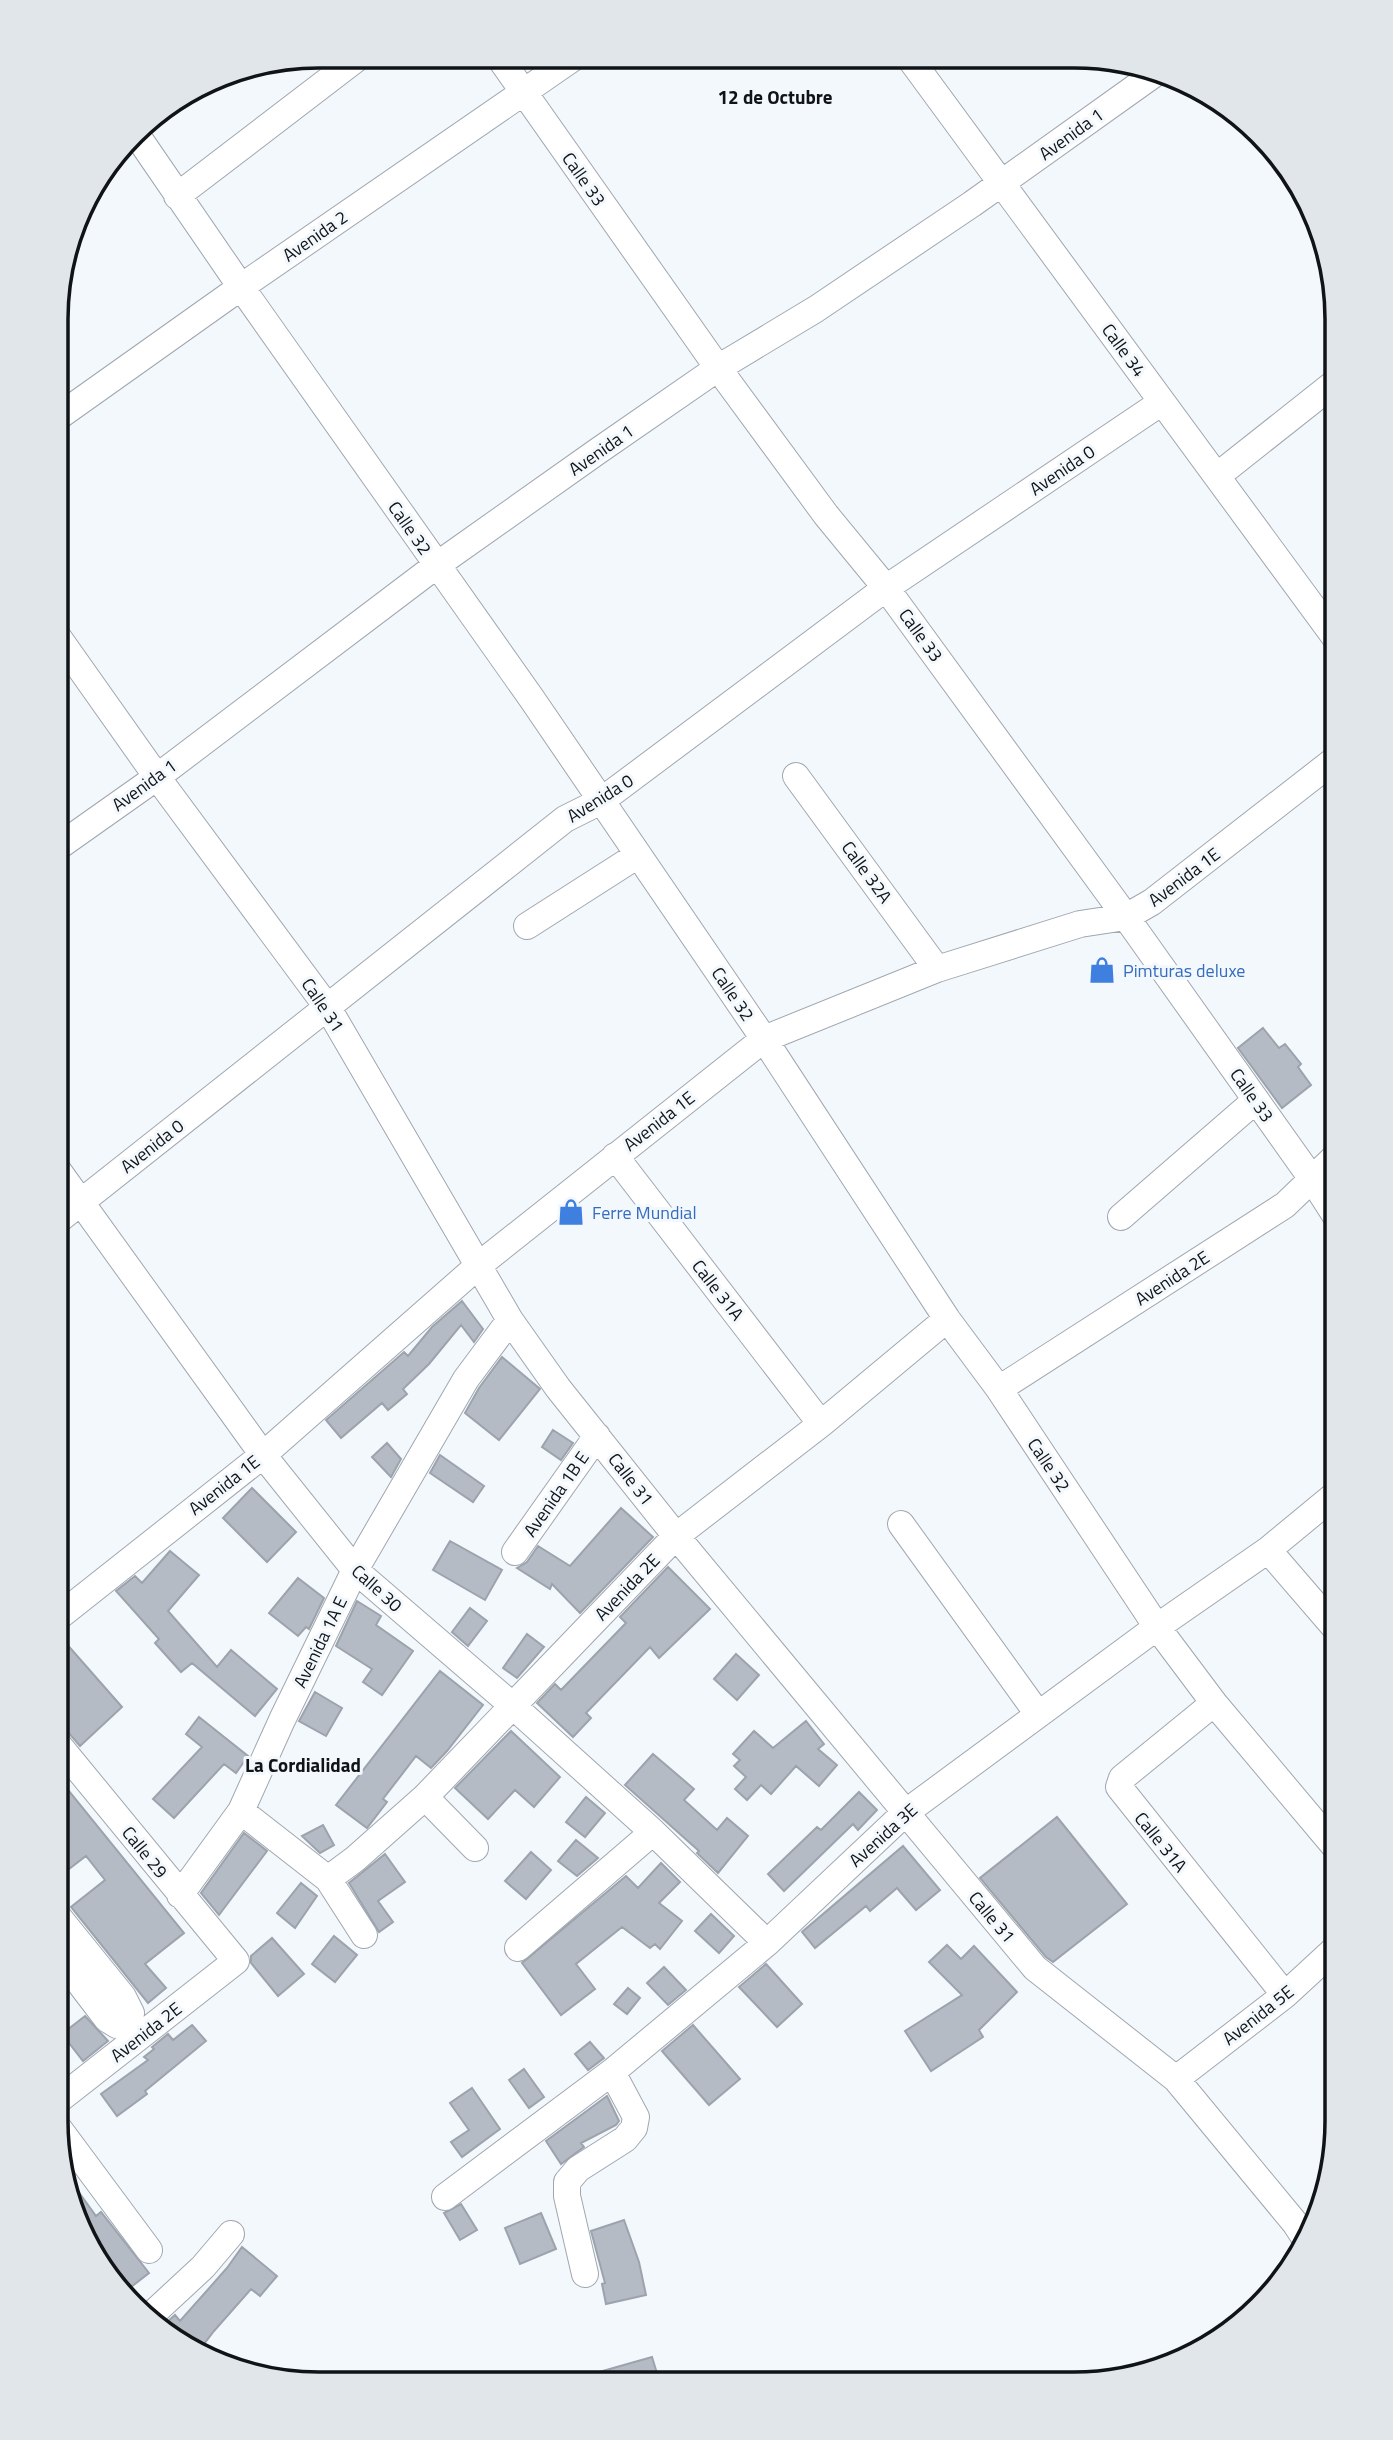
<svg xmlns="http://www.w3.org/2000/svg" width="1393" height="2440" font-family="'Titillium Web',sans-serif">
	<rect width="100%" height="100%" fill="#f3f8fd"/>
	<!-- building -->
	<path fill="#b4bbc4" stroke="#9ca3ac" stroke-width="2" d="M1263,1028L1279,1048L1285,1044L1301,1064L1298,1067L1311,1085L1282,1108L1238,1048Z
		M462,1301L483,1329L474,1342L461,1325L429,1364L403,1389L407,1394L388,1410L382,1403L341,1438L326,1420L404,1352L408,1356L432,1327Z
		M502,1357L540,1389L499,1440L465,1413L479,1388Z
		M553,1430L573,1443L561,1460L542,1447Z
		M387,1443L401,1459L391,1477L372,1457Z
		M440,1455L484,1486L473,1502L430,1473Z
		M252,1488L296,1532L267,1562L223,1518Z
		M621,1508L653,1537L580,1613L552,1584L550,1589L517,1568L527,1562L538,1546L570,1566Z
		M450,1541L502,1570L485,1600L433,1570Z
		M170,1551L199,1575L168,1611L217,1667L231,1650L277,1689L255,1716L192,1663L181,1672L155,1643L159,1639L116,1591L135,1576L142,1583Z
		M668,1567L710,1609L659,1658L650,1647L586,1713L591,1718L573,1737L537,1703L555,1684L561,1690L626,1623L620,1617Z
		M298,1578L324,1598L309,1629L306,1627L298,1636L269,1613Z
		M357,1601L381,1616L376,1625L413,1651L382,1695L363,1682L372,1669L336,1646Z
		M470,1608L487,1621L468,1646L452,1632Z
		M57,1633L122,1707L80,1746L68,1732L56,1726Z
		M527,1634L544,1647L517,1678L503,1668Z
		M736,1654L759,1675L737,1700L714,1679Z
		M440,1671L483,1705L447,1751L431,1768L416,1756L383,1799L387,1802L367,1828L336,1805Z
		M315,1692L342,1708L326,1736L299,1721Z
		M199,1717L248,1756L236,1773L224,1764L174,1818L153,1799L202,1747L186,1734Z
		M806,1721L824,1744L818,1749L837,1765L819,1786L796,1766L771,1794L761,1785L747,1800L735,1789L746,1777L734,1766L740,1760L733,1754L754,1731L773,1748Z
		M511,1731L560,1777L534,1807L515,1790L488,1819L455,1788Z
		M653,1754L694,1789L684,1800L717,1830L727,1818L748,1836L718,1873L697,1853L699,1851L625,1785Z
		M56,1775L184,1933L145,1964L166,1988L148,2003L71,1907L105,1880L86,1856L56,1879Z
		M859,1792L877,1810L858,1830L853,1824L784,1891L768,1874L817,1827L821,1830Z
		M586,1797L605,1813L585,1837L566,1822Z
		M1057,1817L1127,1904L1053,1962L1046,1957L980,1878Z
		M323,1825L334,1845L320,1853L302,1836Z
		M244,1833L267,1851L219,1915L201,1893Z
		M576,1840L598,1858L577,1876L558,1861Z
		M903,1846L940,1890L916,1910L897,1888L870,1911L866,1906L815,1948L802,1932Z
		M531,1852L551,1870L526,1899L505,1881Z
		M385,1854L405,1882L378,1901L393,1922L379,1932L349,1883Z
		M661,1863L680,1882L659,1903L682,1921L660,1949L655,1944L650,1948L622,1927L576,1964L595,1989L561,2015L522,1963L626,1876L638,1888Z
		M301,1883L317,1896L295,1928L277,1913Z
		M711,1914L734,1936L719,1953L695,1931Z
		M334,1936L357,1955L335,1982L312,1964Z
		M272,1938L304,1974L278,1996L251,1963V1956Z
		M947,1945L961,1959L974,1946L1017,1992L979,2030L983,2037L931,2071L905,2031L962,1995L929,1962Z
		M766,1964L802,2004L777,2027L739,1987Z
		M664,1967L686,1990L668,2005L647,1983Z
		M628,1988L640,1998L627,2014L614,2004Z
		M85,2016L108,2041L83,2061L62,2034Z
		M192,2025L206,2041L145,2091L147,2094L117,2116L101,2094L148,2060L144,2057L154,2049L152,2047L168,2034L173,2040Z
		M693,2025L740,2079L709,2105L662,2051Z
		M590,2042L604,2058L588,2070L575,2054Z
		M524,2069L544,2097L529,2108L509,2080Z
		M472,2088L500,2129L462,2157L451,2142L469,2130L450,2103Z
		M607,2096L619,2121L616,2125L581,2143L584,2147L561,2164L546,2141Z
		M65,2173L96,2216L101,2212L149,2273L131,2287L74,2214L70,2206Z
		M461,2204L477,2230L460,2240L444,2213Z
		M541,2213L556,2249L520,2264L505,2228Z
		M624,2220L639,2262L646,2295L606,2304L602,2284L605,2283L591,2231Z
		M242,2247L277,2276L260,2296L251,2289L214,2331L198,2352L159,2329L175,2315L180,2321L227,2268Z
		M652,2357L660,2383H579L578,2378Z"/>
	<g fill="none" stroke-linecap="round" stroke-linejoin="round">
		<defs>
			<path id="minor" d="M499,57L718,368L826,515L886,588L1126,917L1312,1179L1337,1218
				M911,60L1337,640
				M136,134L241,287L532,699L764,1039L947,1319L999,1389L1157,1627L1214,1703L1336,1848
				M177,196L360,56
				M58,417L241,287L573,58
				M1217,476L1337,381
				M58,637L157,777L328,1008L510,1320L558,1388L676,1536L1035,1968L1176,2079L1295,2223L1306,2240
				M796,776L937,969
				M58,847L157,777L437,565L598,451L718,368L816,309L972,204L1157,72
				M527,926L638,855
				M615,1156L821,1424
				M57,1169L263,1455L355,1570L513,1706L653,1832L767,1943
				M1121,1217L1256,1100
				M57,1221L565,819L601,801L886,588L1162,402
				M999,1389L1285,1205L1337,1155
				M901,1524L1038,1714
				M1268,1550L1337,1630
				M515,1552L597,1436
				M57,1618L263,1455L479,1265L764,1039L937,969L1080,924L1126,917L1152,902L1337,758
				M1214,1703L1122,1778L1119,1787L1285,1995
				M425,1797L475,1848
				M241,1811L328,1879L364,1935
				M328,1879L355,1859L425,1797L676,1536L821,1424L947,1319
				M180,1895L241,1811L282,1720L355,1570L466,1379L510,1320
				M518,1948L653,1832
				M56,1952L107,2019L117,2025L124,2023L131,2013L123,1997L56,1914
				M1176,2079L1285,1995L1336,1948
				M56,2102L236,1961L56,1742
				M57,2126L149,2250
				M445,2197L612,2072L767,1943L905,1813L1157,1627L1268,1550L1337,1493
				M585,2274L567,2196V2182L578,2169L625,2139L634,2128L636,2117L612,2072
				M148,2318L203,2267L231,2234"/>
		</defs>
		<!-- minor casing -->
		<use href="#minor" stroke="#a0a7b0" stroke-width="28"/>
		<!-- minor -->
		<use href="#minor" stroke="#fff" stroke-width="26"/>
	</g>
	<!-- icons -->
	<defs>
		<symbol id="shop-bare" viewBox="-9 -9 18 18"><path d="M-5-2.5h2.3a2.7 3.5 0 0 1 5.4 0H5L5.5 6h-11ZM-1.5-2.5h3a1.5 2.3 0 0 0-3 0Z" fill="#3f7fe0" stroke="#f3f8fd" stroke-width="2.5" paint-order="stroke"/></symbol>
	</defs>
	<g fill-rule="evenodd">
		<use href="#shop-bare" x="1083" y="951" width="38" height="38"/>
		<use href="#shop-bare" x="552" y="1193" width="38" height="38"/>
	</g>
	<g text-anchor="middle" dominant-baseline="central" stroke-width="6" stroke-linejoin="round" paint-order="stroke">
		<!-- street labels -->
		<g font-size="18" fill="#111417" stroke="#f3f8fd">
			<text transform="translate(1071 134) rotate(-36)">Avenida 1</text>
			<text transform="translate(584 179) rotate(55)">Calle 33</text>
			<text transform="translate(315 236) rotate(-35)">Avenida 2</text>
			<text transform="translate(1124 350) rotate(54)">Calle 34</text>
			<text transform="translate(601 450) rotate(-35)">Avenida 1</text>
			<text transform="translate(1062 470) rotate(-34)">Avenida 0</text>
			<text transform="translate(410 528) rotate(55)">Calle 32</text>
			<text transform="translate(921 635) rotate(54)">Calle 33</text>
			<text transform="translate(144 785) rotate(-36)">Avenida 1</text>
			<text transform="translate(600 798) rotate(-32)">Avenida 0</text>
			<text transform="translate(867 872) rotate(54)">Calle 32A</text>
			<text transform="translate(1184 877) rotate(-37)">Avenida 1E</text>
			<text transform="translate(733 994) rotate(56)">Calle 32</text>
			<text transform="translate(323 1005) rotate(56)">Calle 31</text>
			<text transform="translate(1252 1095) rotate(55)">Calle 33</text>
			<text transform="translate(659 1121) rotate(-38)">Avenida 1E</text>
			<text transform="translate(152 1146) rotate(-38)">Avenida 0</text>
			<text transform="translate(1172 1278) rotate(-33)">Avenida 2E</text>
			<text transform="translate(718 1290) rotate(52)">Calle 31A</text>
			<text transform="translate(1049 1465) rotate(56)">Calle 32</text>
			<text transform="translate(631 1479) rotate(52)">Calle 31</text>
			<text transform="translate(224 1485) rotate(-38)">Avenida 1E</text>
			<text transform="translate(556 1494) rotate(-55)">Avenida 1B E</text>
			<text transform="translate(627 1587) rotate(-46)">Avenida 2E</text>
			<text transform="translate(377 1588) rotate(42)">Calle 30</text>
			<text transform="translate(320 1642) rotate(-64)">Avenida 1A E</text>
			<text transform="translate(883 1835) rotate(-42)">Avenida 3E</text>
			<text transform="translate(1161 1842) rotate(51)">Calle 31A</text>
			<text transform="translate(145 1852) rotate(51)">Calle 29</text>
			<text transform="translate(992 1917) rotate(50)">Calle 31</text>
			<text transform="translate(1258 2015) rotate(-38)">Avenida 5E</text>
			<text transform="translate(146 2032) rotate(-38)">Avenida 2E</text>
		</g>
		<!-- shop labels -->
		<g font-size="18" fill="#366cbe" stroke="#f3f8fd" text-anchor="start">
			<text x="1123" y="970">Pimturas deluxe</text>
			<text x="592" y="1212">Ferre Mundial</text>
		</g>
		<!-- neighbourhood labels -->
		<g font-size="19" font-weight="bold" fill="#111417" stroke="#f3f8fd">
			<text x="775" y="96">12 de Octubre</text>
			<text x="303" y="1764">La Cordialidad</text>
		</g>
	</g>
	<!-- crop -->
	<path d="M0 0H1393V2440H0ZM319 68H1074A251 251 0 0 1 1325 319V2121A251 251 0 0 1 1074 2372H319A251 251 0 0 1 68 2121V319A251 251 0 0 1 319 68Z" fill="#e1e6eb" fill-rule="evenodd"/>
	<path fill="none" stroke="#111417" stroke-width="3.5" d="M319 68H1074A251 251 0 0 1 1325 319V2121A251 251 0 0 1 1074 2372H319A251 251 0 0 1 68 2121V319A251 251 0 0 1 319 68Z"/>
</svg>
